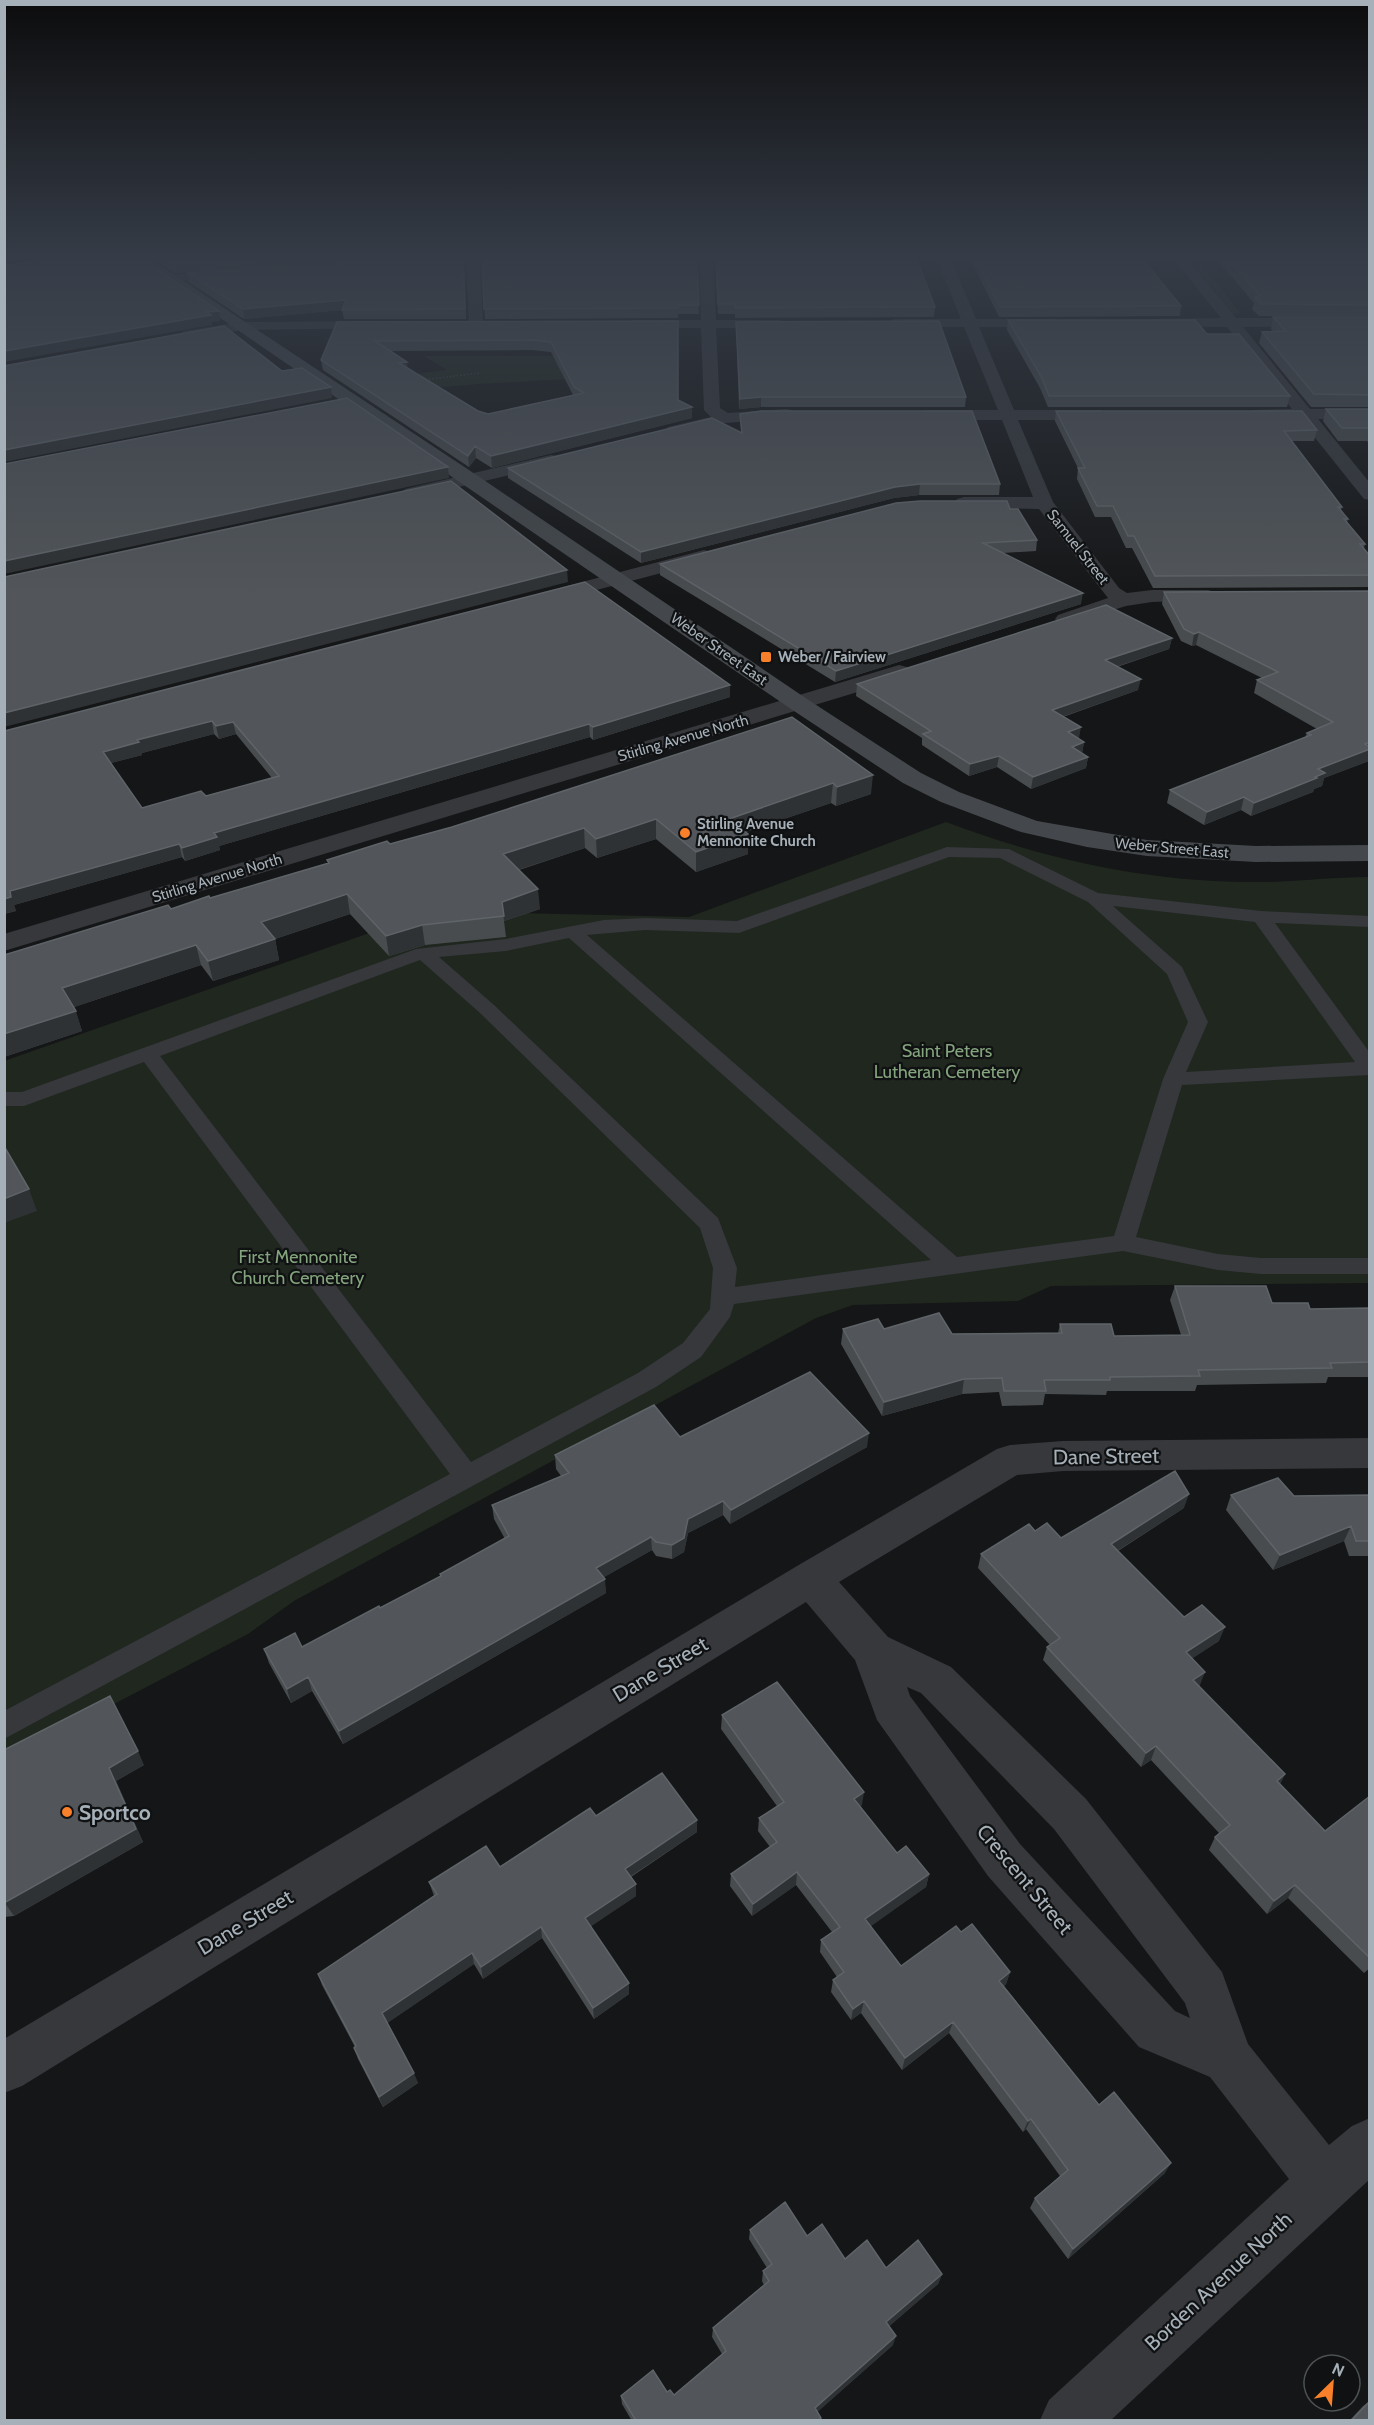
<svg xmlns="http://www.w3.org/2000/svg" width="1374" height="2425" font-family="Cabin,sans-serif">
	<rect width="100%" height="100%" fill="#151617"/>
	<!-- green -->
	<path fill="#20271f" d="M1189,257H1196L1240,313L1233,314Z
		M424,356H591L620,376L477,384L372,393L354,382L447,370Z
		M946,822C1049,861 1158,884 1269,882C1302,881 1336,877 1369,877V1283L1051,1286L1018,1301L853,1305L816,1318L294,1601L248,1634L5,1761L4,1061L432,911L689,917Z"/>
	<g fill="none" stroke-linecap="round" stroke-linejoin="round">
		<!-- path -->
		<path stroke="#3c4043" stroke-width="1.5" stroke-dasharray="1.5 2" stroke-linecap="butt" d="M422,380L480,373"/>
		<!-- lane -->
		<path fill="#36383c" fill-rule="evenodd" d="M219,272L222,273V277L169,281L164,278L169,275Z
			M947,847L1009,849L1098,893L1261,911L1370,916V927L1275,923L1370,1053V1075L1182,1085L1136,1237L1218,1254L1261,1258H1370V1274H1261L1218,1270L1123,1251L734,1304L730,1317L701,1357L656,1387L4,1739V1711L450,1474L144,1062L24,1106H4V1092H22L416,949L506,939L604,920L645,918L737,921ZM949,857L1000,858L1088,902L1167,974L1188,1022L1163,1079L1114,1236L957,1257L587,935L645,930L739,933ZM1113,906L1255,922L1355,1062L1186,1072L1208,1022L1182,967ZM569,938L931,1260L735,1287L737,1268L718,1218L494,1005L439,957L506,951ZM420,960L480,1013L700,1228L713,1268L710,1309L683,1343L638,1373L471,1462L160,1056Z"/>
		<!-- street -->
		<path fill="#36383c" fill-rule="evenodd" d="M466,257H480L483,325L476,329L469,325Z
			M699,257H713L716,320H780L787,324L780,328H716L720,408L728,413L786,409L792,410L794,414L792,418L725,423L674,436L668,435L666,431L668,427L711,417L704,410L701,328H633L626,324L633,320H701Z
			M936,257H950L976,319H1053L1060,323L1053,327H979L1014,410H1101L1109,415L1101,420H1018L1053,502L1119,588L1127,593L1152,590H1208L1215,592L1218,596L1215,600L1152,602L1126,606L1072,623L1065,625L1058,623L1055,619L1058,615L1108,598L1039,509L957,507L955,503L957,499L964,497H1033L1002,420H927L919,415L927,410H998L964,327H894L887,323L894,319H961Z
			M1172,257H1186L1236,318H1370V326L1243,327L1310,409H1370V419H1318L1370,483V500L1364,499L1300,419L1254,418L1252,414L1254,410L1292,409L1227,327L1147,326L1145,323L1152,319L1221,318Z
			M381,321L388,325L386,328L242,330L184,341L176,336L184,331L242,322Z
			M551,455L557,456L560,460L557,464L411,498L405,497L402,493L405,489Z
			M704,550L711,552L714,556L711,560L547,603L540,601L537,597L540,593Z
			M899,665L907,667L910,672L907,677L4,951V934Z
			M1370,1438V1468L1063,1471L1017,1475L839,1582L888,1637L951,1667L1086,1799L1222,1972L1248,2044L1329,2145L1352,2126L1370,2118V2179L1111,2420H1040L1049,2400L1289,2179L1210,2077L1139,2047L988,1876L877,1720L855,1660L806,1602L22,2086L4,2093V2039L797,1566L997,1449L1010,1445L1063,1441ZM907,1687L921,1693L1054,1829L1185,2003L1190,2018L1175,2011L1020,1844L910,1696Z"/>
		<!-- secondary -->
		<path fill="#44484c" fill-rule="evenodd" d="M131,257H147L478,476L807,699L921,773L959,792L1037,821L1147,840L1256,846L1370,845V861L1256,862L1147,856L1087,847L1021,832L941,802L903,783L791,709Z"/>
	</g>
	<!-- wall -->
	<path fill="#484c4f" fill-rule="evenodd" d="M151,257H464L466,319H344L342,310L244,319L189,282L188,273L335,267L175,273Z
		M482,257H697L699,314H678V318L485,319Z
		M715,257H916L935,307L934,317L735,318V314H718Z
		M969,257H1141L1181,306L1180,316L999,317Z
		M1215,257H1370V316H1259L1252,309L1254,303Z
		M1273,317H1370V407H1311L1259,343L1262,332L1273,331L1271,329Z
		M1008,320L1207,334L1290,396L1287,407H1048L1040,388L1007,330Z
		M678,321V400L692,418L492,468L476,458L469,467L323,370L321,360L337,322ZM532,350L551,352L573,395L488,414L478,411L408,369L390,351Z
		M736,322L966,397L965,407H761L739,409Z
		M1326,409H1370V444L1367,441H1338L1323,421Z
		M1056,411L1317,430L1314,441H1292L1342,507L1341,510L1348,519L1347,522L1365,544L1364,548L1370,556V587L1153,588L1132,548H1126L1111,517H1095L1077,479L1078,468L1055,421Z
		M740,414L1000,484L999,495H919L894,498L641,563L508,478V468L741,433Z
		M1010,509L1037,540L1036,551L1003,553L1081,604L835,682L660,575V564Z
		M1370,591V758L1369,761L1324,778L1322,786L1314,789L1313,792L1251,816L1241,810L1204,825L1167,803L1170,790L1305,737L1307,733L1317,729L1254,693L1257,680L1262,678L1196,645L1192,646L1181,641L1162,604L1164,592Z
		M1172,638L1169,649L1117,667L1138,690L1063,717L1079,738V739L1084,742L1082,753L1088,757L1086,768L1031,789L997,767L969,776L922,745V738L856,696L857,684Z
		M730,697L593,740L590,737L219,846L220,850L185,861L182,857L14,905L16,911L4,914V731ZM214,734L219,739L236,734L272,778L206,796L142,808L111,763L142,755V753Z
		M792,717L871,794L836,806L831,803L746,832L748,834V854L696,872L656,839L597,858L585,848L519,870L540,909L504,921L506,937L425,945L389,956L350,914L275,939L279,960L213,981L201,965L74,1007L82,1031L4,1057L171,909L210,898L328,863L327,860L390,844L452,827Z
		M1175,1286L1310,1309L1370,1308V1377H1328L1326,1383L1197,1385L1195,1391H1107L1106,1395L1045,1394L1043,1405L1002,1406L999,1392L962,1394L882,1416L841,1344L843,1329H884L952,1334L1058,1333L1060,1324L1114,1336L1181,1335L1170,1300Z
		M680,1437L867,1447L730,1524L723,1515L688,1533L684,1552L672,1559L656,1556L652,1550L604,1577L606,1593L343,1744L312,1691L291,1703L269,1663L264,1649L302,1647L440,1577V1574L505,1539L494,1519L492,1505L561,1476L556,1469L555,1455Z
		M1231,1495L1294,1496L1370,1495V1556H1349L1344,1541L1273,1570L1226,1510Z
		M1184,1508L1118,1551L1184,1617L1219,1641L1192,1658L1200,1685L1198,1686L1285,1774L1280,1784L1325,1831L1370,1796V1968L1364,1973L1288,1898L1267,1914L1209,1850L1215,1837L1219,1833L1151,1760L1141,1767L1043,1660L1047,1647L1050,1645L978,1568L981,1554L1035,1531L1061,1538Z
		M722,1715L862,1805L860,1806L897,1853L929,1874L926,1887L870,1926L901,1966L961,1932L1010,1972L1006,1984L1004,1986L1099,2105L1165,2173L1068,2259L1030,2208L1035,2198L1060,2176L1026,2129L1023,2132L949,2033L902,2070L861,2013L851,2020L831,1992L833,1980L837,1977L820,1952L821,1940L832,1932L796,1885L752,1916L730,1886L731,1874L770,1847L758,1831L759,1818L777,1806L721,1729Z
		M4,1750L144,1765L116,1781L143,1842L14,1916L4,1917Z
		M596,1816L697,1832L631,1877L636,1884V1896L591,1926L629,1994L594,2019L542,1938L483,1979L474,1964L387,2023L418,2083L383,2107L358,2059L354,2048L355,2047L322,1985L318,1974L434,1896L429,1882L500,1867Z
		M750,2230L807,2236L845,2259L886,2268L942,2274L938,2284L889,2326L893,2345L817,2412L821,2421H632L622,2404L621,2396L667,2392L674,2395L722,2354L712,2337L713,2328L764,2285L762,2281L763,2271L767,2268L749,2239Z
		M1370,2401V2421H1349L1363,2406Z"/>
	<!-- shaded-wall -->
	<path fill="#2f3234" d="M4,257H41L4,263Z
		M346,300L342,310L244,319L243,309Z
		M219,311L220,321L212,322V325L4,362V351L207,312Z
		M407,362L408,372L399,363Z
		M331,387L332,398L4,462V450Z
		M761,397V407L739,409L740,399Z
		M692,407V418L492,468L491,456Z
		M475,446L476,458L469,467L468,456Z
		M448,467L449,478L4,574V561Z
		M920,484L919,495L894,498L641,563V552L895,487Z
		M567,570L568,582L4,727V713Z
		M1083,593L1081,604L835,682L836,671Z
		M1199,632L1196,645L1192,646L1194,634Z
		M1172,638L1169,649L1103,671L1105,660Z
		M1141,679L1138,690L1050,721L1052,710Z
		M730,685V697L593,740V727Z
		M212,721L214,734L142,753V755L107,764L103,752L137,740Z
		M233,722L236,734L219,739L216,726Z
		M589,724L590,737L219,846L220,850L185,861L182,848L214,833Z
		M1081,727L1079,738L1066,744L1068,732Z
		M1084,742L1082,754L1072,747Z
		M1370,742V758L1369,761L1324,778L1322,786L1314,789L1313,792L1251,816L1254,803Z
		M999,756L997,767L969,776L970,764Z
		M1088,757L1086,768L1031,789L1033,777Z
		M873,775L871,794L836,806L837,787Z
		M833,783L831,803L728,838L729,819Z
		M1244,797L1241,810L1204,825L1207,812Z
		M656,819V839L597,858L596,839Z
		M584,828L585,848L505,874L503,854Z
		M748,834V854L696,872V852Z
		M179,844L182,857L14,905L16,911L4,914V899L10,891Z
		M538,889L540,909L504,921L502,902Z
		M347,894L350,914L266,942L261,922Z
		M422,925L425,945L389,956L386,936Z
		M275,939L279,960L213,981L208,961Z
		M196,945L201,965L68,1009L62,988Z
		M76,1011L82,1031L4,1057V1034Z
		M29,1189L37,1211L4,1223V1199Z
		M964,1379L962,1394L882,1416L884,1402Z
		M869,1433L867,1447L730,1524L731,1510Z
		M1189,1494L1184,1508L1106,1558L1111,1544Z
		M723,1501V1515L688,1533L684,1552L672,1559V1545L688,1519Z
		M1351,1526L1344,1541L1273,1570L1280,1555Z
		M651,1537L652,1550L597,1581L596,1568Z
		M605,1579L606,1593L343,1744L339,1731Z
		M1225,1627L1219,1641L1181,1666L1186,1652Z
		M1205,1672L1200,1685L1187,1694L1193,1680Z
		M308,1677L312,1691L291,1703L287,1689Z
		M1156,1746L1151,1760L1141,1767L1146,1753Z
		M138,1751L144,1765L116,1781L143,1842L14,1916L5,1903L109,1768Z
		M1285,1774L1278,1788L1277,1781Z
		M864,1792L862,1805L852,1812L854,1799Z
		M697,1820V1832L625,1880V1869Z
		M797,1872L796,1885L752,1916L753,1904Z
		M929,1874L926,1887L863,1932L865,1919Z
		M636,1884V1896L587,1929L585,1918Z
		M1295,1885L1288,1898L1267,1914L1274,1901Z
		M541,1927L542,1938L483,1979L481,1967Z
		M472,1953L474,1964L386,2024L382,2013Z
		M1010,1972L1006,1984L995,1993L999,1981Z
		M629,1983V1994L594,2019L593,2008Z
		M864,2001L861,2013L851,2020L853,2009Z
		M953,2022L949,2033L902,2070L905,2058Z
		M414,2073L418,2083L383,2107L379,2097Z
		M1031,2119L1026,2129L1023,2132L1028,2121Z
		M1171,2163L1165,2173L1068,2259L1073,2249Z
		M942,2274L938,2284L884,2331L886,2322Z
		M896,2336L893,2345L813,2416L815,2408Z"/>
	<!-- building -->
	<path fill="#52565a" stroke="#5f6469" stroke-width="1.5" fill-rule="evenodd" d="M63,257H138L219,311L207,312L211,315L4,351V266Z
		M163,257H463L465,309L342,310L346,300L243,309L188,273L336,267L340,263L333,258L173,263Z
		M482,257H697L699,305H678V308L484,309Z
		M716,257H916L935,307L735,308V304H718Z
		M974,257H1141L1181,306L1000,307Z
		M1227,257H1370V305L1261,304L1255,297H1261Z
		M1273,317H1370V395L1314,394L1262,332L1286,331Z
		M1008,320H1195L1207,334H1239L1290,396H1049L1042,378Z
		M678,321V400L692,407L491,456L475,446L468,456L321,360L337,322ZM532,340L551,342L574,387L584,393L488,414L478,411L399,363L407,362L375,341Z
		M939,321L966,397H761L740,399L736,322Z
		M224,326L282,371L302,368L331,387L4,450V366Z
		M347,398L448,467L4,561V464Z
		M1326,409H1370V428H1342Z
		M761,411H972L1000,484H920L895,487L641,552L508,468L712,418L742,433L740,414Z
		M1056,411H1302L1317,430L1284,431L1342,507H1338L1348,519H1344L1365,544H1360L1370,556V575L1155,576L1134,536H1128L1113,506H1097L1078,468H1085Z
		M451,481L567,570L4,713V577Z
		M920,501H1007L1010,509H1018L1037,540L983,543L1083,593L836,671L660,564L896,503Z
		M585,582L730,685L593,727L589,724L214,833L217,837L182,848L179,844L10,891L11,897L4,899V731ZM212,721L216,726L233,722L279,776L206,796L201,791L142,808L103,752L139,742L137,740Z
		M1370,591V742L1365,744L1370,747V749L1318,769L1325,773L1315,777L1317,778L1254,803L1244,797L1207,812L1170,790L1311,735L1307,733L1333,722L1257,680L1278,672L1199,632L1194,634L1184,629L1164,592Z
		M1106,605L1172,638L1105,660L1141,679L1052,710L1081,727L1068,732L1084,742L1072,747L1088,757L1033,777L999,756L970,764L923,734L931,731L857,684Z
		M792,717L873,775L837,787L833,783L729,819L748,834L696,852L656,819L596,839L584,828L503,854L538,889L502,902L504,916L422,925L386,936L347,894L261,922L275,939L208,961L196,945L62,988L76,1011L4,1034V955L168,905L171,909L209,896L210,898L329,863L327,860L387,841L390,844L452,827Z
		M4,1146L29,1189L4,1199Z
		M1175,1286H1266L1272,1303H1308L1310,1309L1370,1308V1362L1330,1363L1332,1368L1198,1370L1200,1376L1110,1377V1380H1044L1046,1391H1004L1002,1378L964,1379L884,1402L843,1329L878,1319L884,1329L939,1313L952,1334L1062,1333L1060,1324H1111L1114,1336L1190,1335Z
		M810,1372L869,1433L731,1510L723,1501L688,1519L684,1538L672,1545L656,1542L651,1537L596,1568L605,1579L339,1731L308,1677L287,1689L264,1649L295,1633L302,1647L379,1606L380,1608L441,1576L440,1574L509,1536L492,1505L569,1473L555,1455L654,1405L680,1437Z
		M1175,1471L1189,1494L1111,1544L1184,1617L1202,1605L1225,1627L1186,1652L1205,1672L1193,1680L1285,1774L1277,1781L1325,1831L1370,1796V1958L1295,1885L1274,1901L1215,1837L1230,1825L1156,1746L1146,1753L1047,1647L1060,1638L981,1554L1029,1524L1035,1531L1047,1523L1061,1538Z
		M1278,1478L1294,1496L1370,1495V1541H1356L1351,1526L1280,1555L1231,1495Z
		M777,1682L864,1792L854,1799L897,1853L906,1846L929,1874L865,1919L901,1966L956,1926L961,1932L972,1924L1010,1972L999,1981L1099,2105L1114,2092L1171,2163L1073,2249L1035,2198L1068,2170L1031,2119L1028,2121L953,2022L905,2058L864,2001L853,2009L833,1980L844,1972L821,1940L840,1927L797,1872L753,1904L731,1874L777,1842L759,1818L784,1802L722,1715Z
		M110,1696L138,1751L109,1768L136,1829L4,1903V1750Z
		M662,1773L697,1820L625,1869L636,1884L585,1918L629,1983L593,2008L541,1927L481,1967L472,1953L382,2013L414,2073L379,2097L354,2048L356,2046L318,1974L437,1894L429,1882L486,1846L500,1867L590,1808L596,1816Z
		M785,2202L807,2236L822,2224L845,2259L867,2240L886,2268L918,2240L942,2274L886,2322L896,2336L815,2408L821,2418L819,2421H633L635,2419L621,2396L653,2370L667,2392L670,2390L674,2395L726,2351L713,2328L769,2281L763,2271L772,2264L750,2230Z
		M1370,2401V2421H1351Z"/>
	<!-- sky -->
	<linearGradient id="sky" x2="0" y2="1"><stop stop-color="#0c0c0d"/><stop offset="0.43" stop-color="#353c47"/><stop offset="1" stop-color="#353c47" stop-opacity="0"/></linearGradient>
	<rect width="1374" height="597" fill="url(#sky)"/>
	<!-- markers -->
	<g fill="#f9802b" stroke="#101112" stroke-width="2">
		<rect x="760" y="651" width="12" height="12" rx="3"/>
		<circle cx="685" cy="833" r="6"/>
		<circle cx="67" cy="1812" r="6"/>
	</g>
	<g text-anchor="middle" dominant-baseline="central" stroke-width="4.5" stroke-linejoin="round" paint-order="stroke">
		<!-- far-street labels -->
		<g font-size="15" fill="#a6b0b8" stroke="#101112">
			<text transform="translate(1078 547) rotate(52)">Samuel Street</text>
			<text transform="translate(719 649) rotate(35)">Weber Street East</text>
			<text transform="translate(683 738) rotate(-16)">Stirling Avenue North</text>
			<text transform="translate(1172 848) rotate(5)">Weber Street East</text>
			<text transform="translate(217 878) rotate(-17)">Stirling Avenue North</text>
		</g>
		<!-- far-poi labels -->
		<g font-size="15" font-weight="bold" fill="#a6b0b8" stroke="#101112" text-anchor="start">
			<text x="778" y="657">Weber / Fairview</text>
			<text x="697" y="824">Stirling Avenue<tspan x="697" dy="17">Mennonite Church</tspan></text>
		</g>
		<!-- park labels -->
		<g font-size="18" fill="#84a47d" stroke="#101112">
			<text x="947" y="1051">Saint Peters<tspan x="947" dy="21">Lutheran Cemetery</tspan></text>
			<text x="298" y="1257">First Mennonite<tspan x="298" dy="21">Church Cemetery</tspan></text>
		</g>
		<!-- near-street labels -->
		<g font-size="21" fill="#a6b0b8" stroke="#101112">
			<text transform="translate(1106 1456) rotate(-1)">Dane Street</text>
			<text transform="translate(660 1669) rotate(-31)">Dane Street</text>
			<text transform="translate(1025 1879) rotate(50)">Crescent Street</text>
			<text transform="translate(245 1922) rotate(-31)">Dane Street</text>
			<text transform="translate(1218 2281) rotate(-43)">Borden Avenue North</text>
		</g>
		<!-- near-poi labels -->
		<g font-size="21" font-weight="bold" fill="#a6b0b8" stroke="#101112" text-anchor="start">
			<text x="79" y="1812">Sportco</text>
		</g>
	</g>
	<!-- border -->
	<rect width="1374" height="2425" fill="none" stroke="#a6b0b8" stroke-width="12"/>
	<!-- north arrow -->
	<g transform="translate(1332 2383) rotate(25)"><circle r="28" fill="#101112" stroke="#4c5154" stroke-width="1.5"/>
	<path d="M0-4.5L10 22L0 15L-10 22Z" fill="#f9802b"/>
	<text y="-9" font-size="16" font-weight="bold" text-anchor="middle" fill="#a6b0b8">N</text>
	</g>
</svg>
